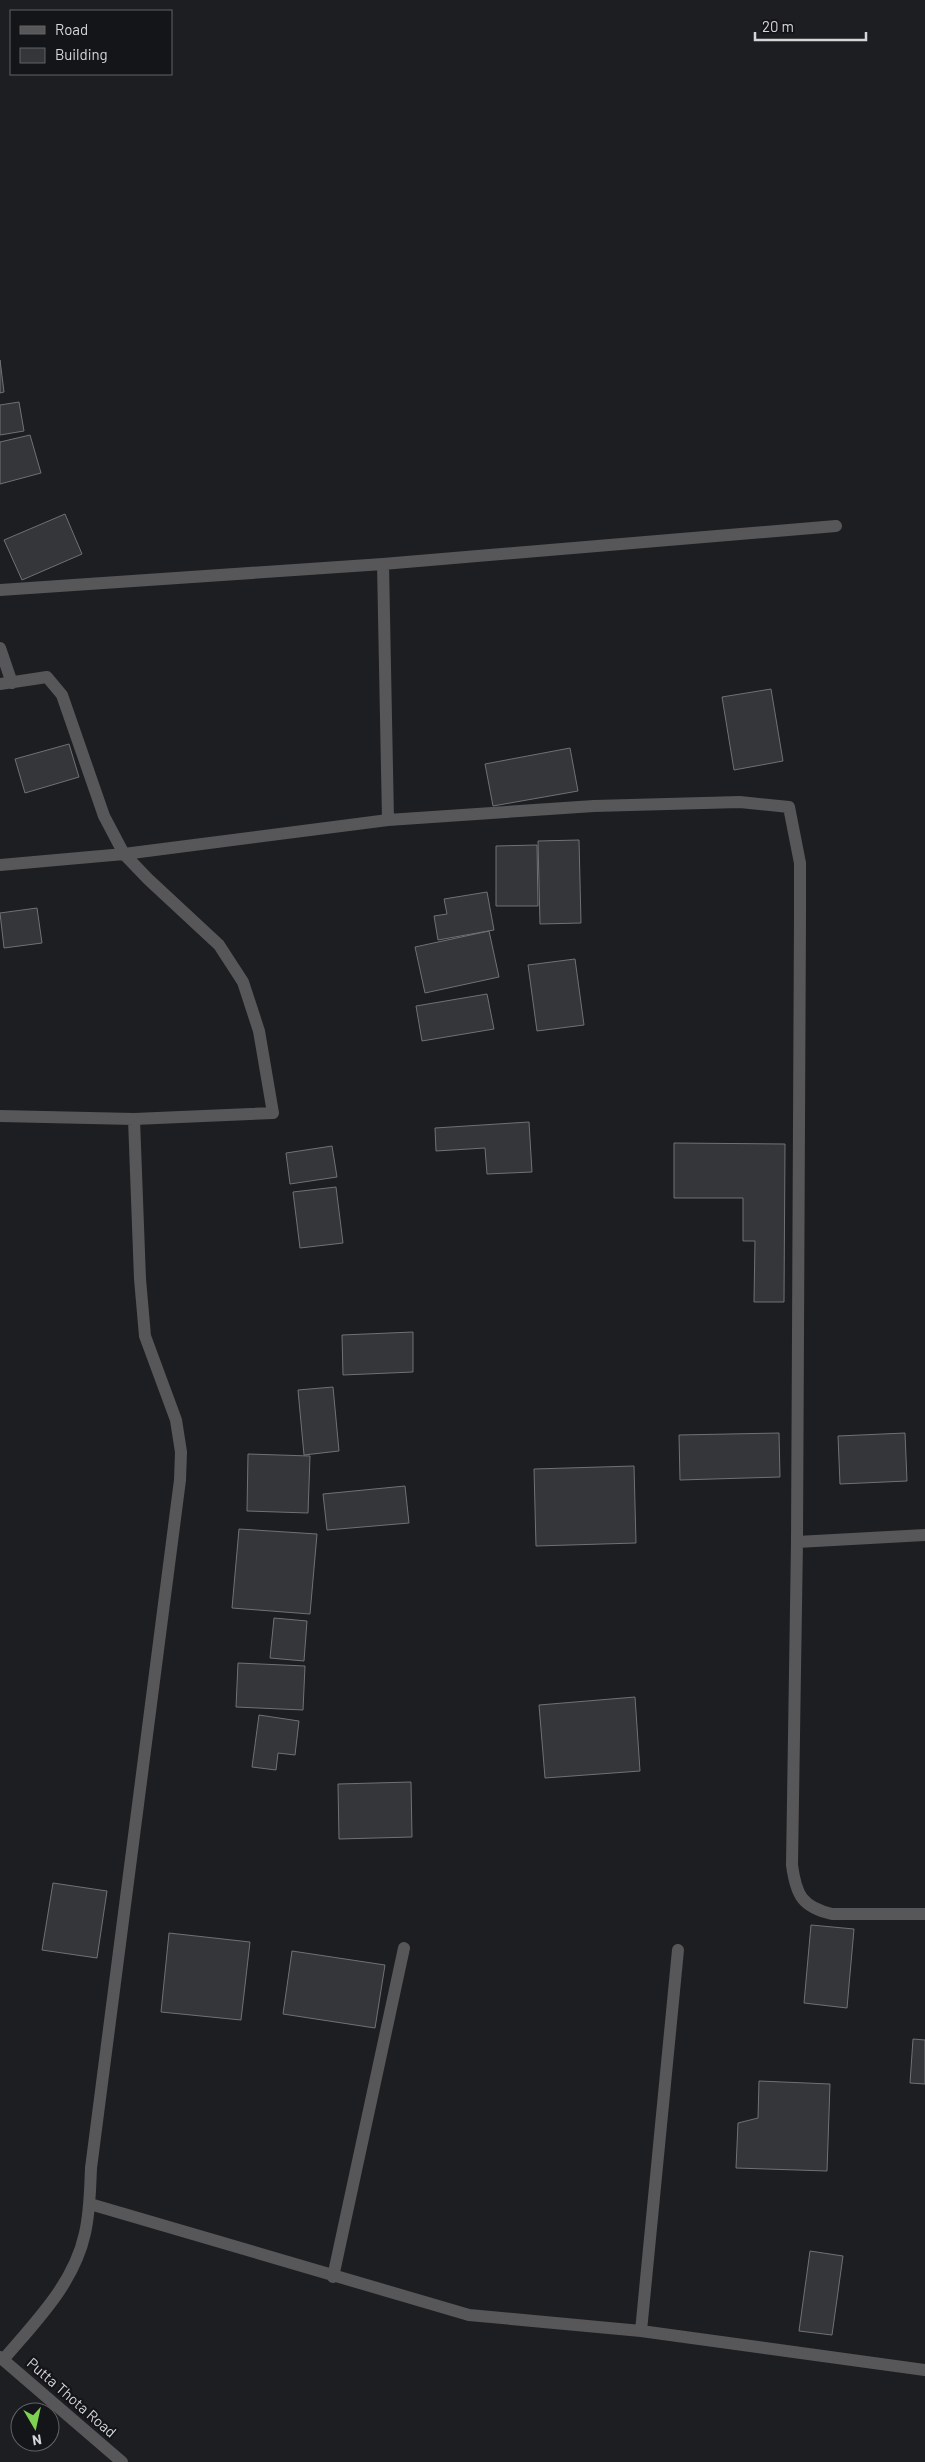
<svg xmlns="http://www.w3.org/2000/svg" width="925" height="2462" font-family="Barlow,sans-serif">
	<rect width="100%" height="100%" fill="#1d1e21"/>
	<!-- building -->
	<path fill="#35363a" stroke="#707175" d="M0,360L4,392L0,393Z
		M19,402L24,431L0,435V405Z
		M30,435L41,473L0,484V442Z
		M65,514L82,554L22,580L4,540Z
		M771,689L783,761L734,770L722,697Z
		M69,744L79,777L25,793L15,759Z
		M570,748L578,791L493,806L485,764Z
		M579,840L581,923L540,924L538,841Z
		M537,845L538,906H496V846Z
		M487,892L494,930L438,940L434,916L447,914L444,899Z
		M37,908L42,943L4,948L0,913Z
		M489,931L499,977L425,993L415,947Z
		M575,959L584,1025L537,1031L528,965Z
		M487,994L494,1029L422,1041L416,1006Z
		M529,1122L532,1172L487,1174L485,1148L436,1151L435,1128Z
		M674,1143L785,1144L784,1302H754L755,1241H743V1198H674Z
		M332,1146L337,1177L290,1184L286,1153Z
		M336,1187L343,1243L300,1248L293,1192Z
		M413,1332V1372L343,1375L342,1335Z
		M333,1387L339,1451L304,1455L298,1390Z
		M779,1433L780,1477L680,1480L679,1435Z
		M905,1433L907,1481L840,1484L838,1436Z
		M248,1454L310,1456L308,1513L247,1511Z
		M634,1466L636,1543L536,1546L534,1469Z
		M405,1486L409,1523L327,1530L323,1494Z
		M239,1529L317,1534L310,1614L232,1608Z
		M274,1618L307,1621L304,1661L270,1658Z
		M238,1663L305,1666L303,1710L236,1707Z
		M635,1697L640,1771L545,1778L539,1705Z
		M259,1715L299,1721L295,1755L278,1753L276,1770L252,1767Z
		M411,1782L412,1837L339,1839L338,1784Z
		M53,1883L107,1891L97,1958L42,1950Z
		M811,1925L854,1929L847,2008L804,2003Z
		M169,1933L250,1942L241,2020L161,2012Z
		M292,1951L385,1965L375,2028L283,2014Z
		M913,2039L925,2040V2084L910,2083Z
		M759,2081L830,2084L827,2171L736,2168L738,2123L758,2118Z
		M810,2251L843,2256L832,2335L799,2331Z"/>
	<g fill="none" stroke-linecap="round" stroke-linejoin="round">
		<!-- minor -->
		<path stroke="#575759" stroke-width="12" d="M383,564L388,820
			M0,590L383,564L836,526
			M0,648L12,683
			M0,684L47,677L62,695L104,816L124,854L148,879L219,945L243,982L259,1031L273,1113L134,1119L0,1116
			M0,865L124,854L388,820L594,806L740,802L789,807L800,863V914L797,1542L925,1535
			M797,1542L792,1865C796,1895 802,1907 832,1914H925
			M90,2204L469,2315L641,2331L925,2370
			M333,2277L404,1948
			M641,2331L678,1950
			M0,2357L122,2462
			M3,2360C36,2321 74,2284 85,2233C90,2211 90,2190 91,2168L180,1480L181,1452L176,1420L145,1336L140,1279L134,1119"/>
	</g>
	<g text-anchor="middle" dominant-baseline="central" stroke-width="4.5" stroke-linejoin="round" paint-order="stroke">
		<!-- street labels -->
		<g font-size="15" fill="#d6d6d8" stroke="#141518">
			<text transform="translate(72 2397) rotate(41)">Putta Thota Road</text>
		</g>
	</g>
	<!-- legend -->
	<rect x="10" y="10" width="162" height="65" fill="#141518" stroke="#626265"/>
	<rect x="20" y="26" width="25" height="8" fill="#575759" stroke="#626265"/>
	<text x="55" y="35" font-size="15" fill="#d6d6d8">Road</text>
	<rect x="20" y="48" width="25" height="15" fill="#35363a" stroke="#626265"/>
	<text x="55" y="60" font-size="15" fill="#d6d6d8">Building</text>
	<!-- north arrow -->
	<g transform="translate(35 2427) rotate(171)"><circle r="24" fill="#141518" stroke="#626265"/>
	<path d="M0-4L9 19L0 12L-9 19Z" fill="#7ed153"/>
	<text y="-8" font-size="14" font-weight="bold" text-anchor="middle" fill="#d6d6d8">N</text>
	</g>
	<!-- scale -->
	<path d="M755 32v8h111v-8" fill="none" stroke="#d6d6d8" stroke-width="2.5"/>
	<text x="762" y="32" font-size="15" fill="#d6d6d8" stroke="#141518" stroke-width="4" paint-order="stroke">20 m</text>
</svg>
